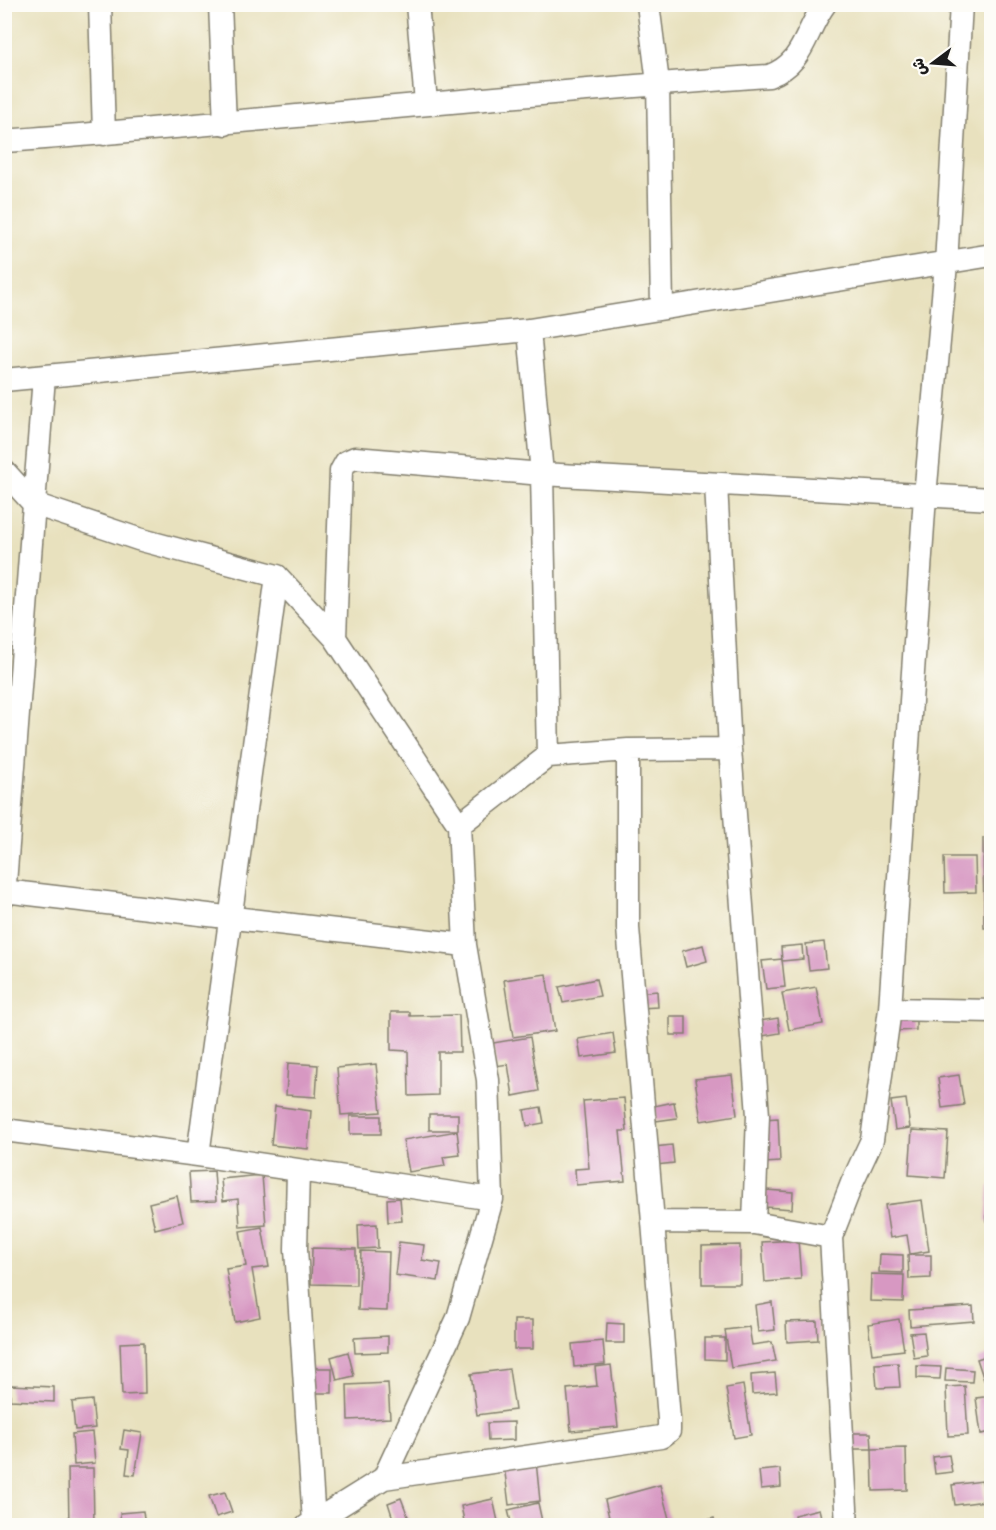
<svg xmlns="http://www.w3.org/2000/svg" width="996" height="1530" font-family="Dekko,'Playpen Sans Arabic',sans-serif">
	<rect width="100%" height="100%" fill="#fdfcf7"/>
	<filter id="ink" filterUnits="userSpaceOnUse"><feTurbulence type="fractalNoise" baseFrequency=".0167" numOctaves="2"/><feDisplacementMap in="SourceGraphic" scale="12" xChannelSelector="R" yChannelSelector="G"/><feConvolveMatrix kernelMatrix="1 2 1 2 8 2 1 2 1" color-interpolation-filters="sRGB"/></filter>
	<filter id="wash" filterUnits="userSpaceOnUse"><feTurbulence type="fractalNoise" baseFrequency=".008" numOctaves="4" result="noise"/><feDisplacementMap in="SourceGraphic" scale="24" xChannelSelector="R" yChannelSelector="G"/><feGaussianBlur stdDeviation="1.35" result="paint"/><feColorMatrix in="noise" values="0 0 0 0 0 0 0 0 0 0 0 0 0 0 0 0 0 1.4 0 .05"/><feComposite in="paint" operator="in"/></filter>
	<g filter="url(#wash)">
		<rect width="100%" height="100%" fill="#e8e1be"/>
		<g id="blocks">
			<!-- building -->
			<path fill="#d798c2" d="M983,838H992V928H984Z
				M944,857H975L976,892L945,893Z
				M824,942L827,968L809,970L806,944Z
				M703,945L707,961L686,967L682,951Z
				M802,945L803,959L782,961L781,947Z
				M782,959L785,987L766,989L762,961Z
				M546,974L555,1031L513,1037L504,980Z
				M596,979L600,996L563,1003L559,987Z
				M816,987L823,1024L789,1030L782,993Z
				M657,991L658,1007L640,1008L638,993Z
				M916,1011V1030L897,1031V1012Z
				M391,1012H410V1016L459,1015L460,1052H438V1095L409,1096L408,1051L391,1050Z
				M670,1016H686V1035H670Z
				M778,1018L780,1033L757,1037L754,1022Z
				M613,1033L616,1053L581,1058L578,1039Z
				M530,1037L539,1091L513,1096L508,1064L496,1066L493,1043Z
				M288,1063L318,1065L316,1097L286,1095Z
				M376,1064L381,1112L341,1115L337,1068Z
				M732,1075L737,1115L701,1121L695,1079Z
				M959,1075L964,1105L942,1108L938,1078Z
				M624,1098L627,1131H620L625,1181L576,1185L575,1169L589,1168L583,1101Z
				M906,1099L910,1128L895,1130L891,1101Z
				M674,1102L677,1118L656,1121L654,1106Z
				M275,1106L311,1111L308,1149L271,1145Z
				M541,1107L544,1123L527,1126L524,1110Z
				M429,1114H458V1130H429Z
				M350,1116H381V1134H350Z
				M778,1118L780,1162L764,1163L763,1119Z
				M912,1130L948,1132L945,1178L909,1175Z
				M457,1131L460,1155L443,1157L445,1166L409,1172L403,1140Z
				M672,1145L674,1163L656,1165L654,1147Z
				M214,1171L216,1201L191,1202L189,1172Z
				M262,1175L266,1225L240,1227L238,1199L223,1201L221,1179Z
				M989,1186H992V1221H986Z
				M766,1190L793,1192L792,1209L765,1207Z
				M177,1196L183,1222L155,1229L149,1203Z
				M400,1198L402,1221L388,1222L387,1199Z
				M922,1200L929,1251L910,1254L907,1235L890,1238L885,1205Z
				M377,1224L378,1248L359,1249L358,1225Z
				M262,1227L269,1267L252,1269L260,1317L235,1322L226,1269L246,1266L240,1231Z
				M798,1240L801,1279L765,1282L762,1242Z
				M399,1242L424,1245L422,1260L441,1263L438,1281L395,1275Z
				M740,1245V1284H702V1246Z
				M312,1248L356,1249V1285L311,1284Z
				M361,1251L389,1252L387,1311L358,1310Z
				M880,1254L903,1255V1273L879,1272Z
				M908,1255H931V1278L909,1279Z
				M5,1272H10L8,1293H5Z
				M871,1274L904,1275L903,1302L870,1301Z
				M772,1302L775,1330L758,1332L755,1305Z
				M973,1306L974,1321L910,1326L909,1310Z
				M899,1319L904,1350L872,1354L868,1324Z
				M514,1320H533V1349H514Z
				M817,1321L818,1340L787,1342L786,1322Z
				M607,1323L624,1324V1343H606Z
				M749,1327L752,1345L772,1342L776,1361L731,1368L725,1330Z
				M924,1332L927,1356L914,1358L910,1333Z
				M388,1336V1352L355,1353L354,1338Z
				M705,1338H725V1360L705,1359Z
				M603,1341L605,1364L574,1367L572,1344Z
				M144,1342L145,1394L122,1395L120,1343Z
				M348,1352L354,1376L337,1380L331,1357Z
				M992,1354V1378L984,1380L977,1359Z
				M898,1363L900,1387L877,1388L875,1364Z
				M611,1365L618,1427L571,1431L567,1389L597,1386L595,1367Z
				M917,1366L941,1367L940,1379L917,1378Z
				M309,1368H332V1393H310Z
				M946,1368L973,1370L972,1382L945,1381Z
				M509,1369L515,1410L477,1415L471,1374Z
				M775,1373L777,1392L752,1394L751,1375Z
				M388,1383L390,1418L348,1420L347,1385Z
				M10,1385L54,1387V1402L10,1400Z
				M743,1385L751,1435L734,1438L726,1388Z
				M965,1386L968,1435L948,1436L946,1387Z
				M992,1396V1432L981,1434L976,1398Z
				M92,1400L95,1428L75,1430L72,1402Z
				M514,1422V1440L488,1441L487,1423Z
				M124,1430L142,1433L135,1475L126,1474L129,1450L121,1449Z
				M92,1432L95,1463L74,1465L72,1434Z
				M846,1433H871L872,1449H846Z
				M906,1448L907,1490L873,1491L872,1449Z
				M949,1455L952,1472L935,1474L933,1457Z
				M536,1461L540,1501L509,1505L504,1465Z
				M68,1468H93L94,1526H69Z
				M780,1469L781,1487L761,1489L759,1471Z
				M982,1481L985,1501L955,1505L952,1485Z
				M660,1485L671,1526H611L605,1500Z
				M225,1492L232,1512L216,1517L209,1496Z
				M401,1498L409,1519L395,1525L388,1503Z
				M493,1499L499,1526H465L461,1506Z
				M538,1503L543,1526H512L508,1510Z
				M819,1509L823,1525L796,1526L794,1515Z
				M143,1511L145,1526H121L120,1513Z
				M714,1518L716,1526H696L695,1524Z"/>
		</g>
	</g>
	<g filter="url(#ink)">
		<use href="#blocks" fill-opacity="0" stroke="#827e6d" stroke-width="1.5"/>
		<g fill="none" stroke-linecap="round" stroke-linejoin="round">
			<defs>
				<path id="street" d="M100,4L104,134
					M220,4L225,124
					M417,4L426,102
					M648,4L658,83L662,307
					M4,141C260,122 514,93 769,76C805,63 804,32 825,4
					M44,377L34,504L138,539L277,576
					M4,380L529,330L992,255
					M4,471L34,504L4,897
					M628,750V928L653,1222
					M548,756L628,750L730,749
					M459,825L335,638L341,471L346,462L355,458L542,474L992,499
					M4,891L465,945
					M890,1009L992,1011
					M4,1130L198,1155L492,1199
					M198,1155L277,576L335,638
					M298,1172L296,1249L314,1522
					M754,1223L831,1237
					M384,1478L661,1437L669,1431V1419L653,1222L754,1223L758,1115L730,749L716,484
					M307,1526L384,1478L458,1318L492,1199L488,1080L465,945L459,825L548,756L542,474L529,330
					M847,1526L831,1237L852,1183L872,1140L890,1009L925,496L946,264L961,4"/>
			</defs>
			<!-- street casing -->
			<use href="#street" stroke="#827e6d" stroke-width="25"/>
			<!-- street -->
			<use href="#street" stroke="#fff" stroke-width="22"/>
		</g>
	</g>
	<!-- margin -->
	<rect width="996" height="1530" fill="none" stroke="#fdfcf7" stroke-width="24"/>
	<!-- north arrow -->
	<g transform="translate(933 63) rotate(254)" stroke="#fdfcf7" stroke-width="4.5" paint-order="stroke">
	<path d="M0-4.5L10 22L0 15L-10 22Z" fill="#1c1c1c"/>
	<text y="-9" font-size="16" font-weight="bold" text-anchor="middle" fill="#1c1c1c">ش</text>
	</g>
</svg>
